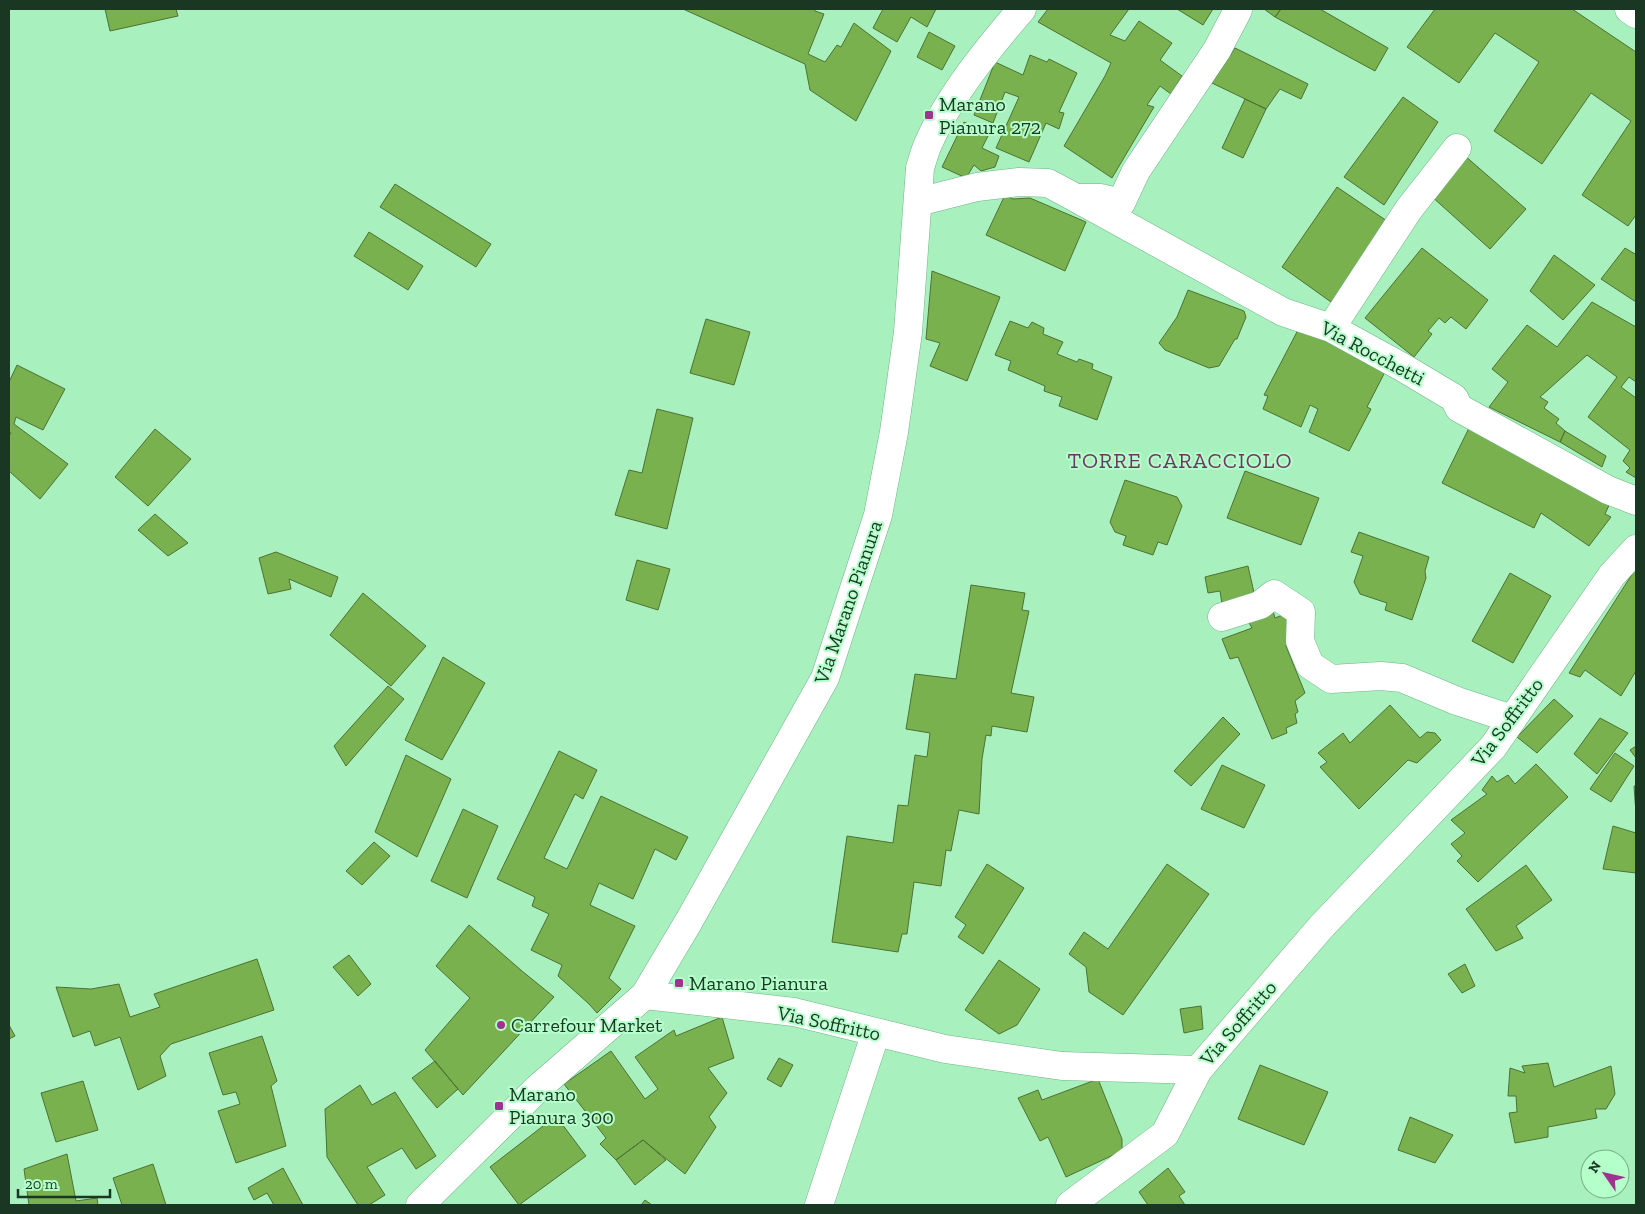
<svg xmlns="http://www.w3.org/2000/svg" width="1645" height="1214" font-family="'Zilla Slab',serif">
	<rect width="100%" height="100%" fill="#a8f1be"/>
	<!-- building -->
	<path fill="#79b14f" stroke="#4d7232" d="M105,9H176L178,16L110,31Z
		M683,9H815V11L824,14L808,54L825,62L837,45L841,47L854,23L891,51L856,121L810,90L805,64Z
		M883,9H936L927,27L911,17L897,42L873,28Z
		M1048,9H1129L1110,35L1125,41L1139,21L1172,43L1160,60L1182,76L1171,94L1160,86L1147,105L1154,107L1112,178L1064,146L1105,76L1111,63L1038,22Z
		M1177,9H1213L1203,25Z
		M1264,9H1281L1275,17Z
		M1281,9H1320L1388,48L1375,71L1275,17Z
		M1435,9H1572L1636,52V215L1628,226L1582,195L1631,121L1591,93L1542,164L1494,131L1539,62L1495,33L1459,83L1407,47Z
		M929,32L955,46L942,70L917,57Z
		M1235,48L1308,84L1301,99L1280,89L1266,109L1212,83Z
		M1030,55L1047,62L1049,59L1077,73L1059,112L1064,113L1059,129L1046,123L1029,162L996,148L1019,97L1005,92L993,123L974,115L995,62L1023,75Z
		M1403,97L1438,122L1384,205L1344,177Z
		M1245,99L1266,109L1243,158L1222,148Z
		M964,122L989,134L982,148L999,156L995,167L981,171L974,165L966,178L942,167Z
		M1464,155L1526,209L1490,249L1430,195Z
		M395,184L491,244L476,267L380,207Z
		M1337,187L1387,221L1331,302L1282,267Z
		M1005,195L1013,199L1030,198L1086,222L1065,271L986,235Z
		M369,232L423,266L408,290L354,256Z
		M1422,248L1488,300L1466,329L1451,317L1445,323L1439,318L1428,331L1432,334L1414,357L1365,318Z
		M1625,248L1635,254L1636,252V302L1601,279Z
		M1554,255L1595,285L1563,320L1530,291Z
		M932,271L1000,297L967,381L930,366L940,343L926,339Z
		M1188,290L1244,311L1246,317L1237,339H1235L1219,366L1209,368L1165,350L1159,343L1177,317Z
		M1592,302L1636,327V382L1629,377L1621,387L1636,398V478L1626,472L1630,468L1623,461L1630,450L1588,417L1617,377L1587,355L1540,397L1548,402L1544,408L1559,419L1556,423L1565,431L1560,442L1489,407L1508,382L1492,369L1527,325L1557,347Z
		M706,319L750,332L734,385L690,373Z
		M1010,321L1028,328L1032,322L1044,328L1043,334L1063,342L1057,354L1077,362L1079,359L1093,364L1092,369L1112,377L1097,420L1059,406L1062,397L1044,391L1045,386L1008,370L1011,361L995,355Z
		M1299,328L1386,370L1367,407L1371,409L1349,451L1309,432L1318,409L1310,405L1301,427L1263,409L1268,396L1264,395Z
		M17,365L65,389L43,430L16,417L14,424L68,464L40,499L9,471V436L11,433L9,432V382Z
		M657,409L693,418L667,529L615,515L629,470L642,473Z
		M1469,428L1612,499L1605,514L1611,517L1589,546L1541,513L1534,528L1442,483Z
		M155,429L191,459L148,506L115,477Z
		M1565,431L1606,456L1602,467L1560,442Z
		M1245,471L1319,498L1301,545L1227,518Z
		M1125,480L1177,497L1182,506L1167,545L1158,542L1153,555L1123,545L1126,536L1115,532L1110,522Z
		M155,514L188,543L168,556L138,530Z
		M1359,532L1429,557L1425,571L1426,578L1412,620L1385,610L1387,603L1360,594L1354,582L1363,556L1351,552Z
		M276,552L338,577L331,597L289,579L291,589L268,594L259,558Z
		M637,560L670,569L658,610L626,600Z
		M1248,566L1255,597L1222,604L1220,591L1208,593L1205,577Z
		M1636,568V671L1621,696L1585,670L1580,677L1569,673Z
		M1510,573L1551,596L1513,663L1472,641Z
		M971,585L1025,593L1022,610L1029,611L1011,693L1034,697L1027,732L992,726L991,736L986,735L982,759L979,814L959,810L951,851L946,850L941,886L914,882L907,934H902L898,952L832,942L847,836L893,843L898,805L908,806L915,755L927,757L930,733L906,729L915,674L956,679Z
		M363,593L426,646L391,686L330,635Z
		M1273,611L1275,618L1290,612L1294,626L1286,646L1305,693L1295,701L1298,712L1295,714L1297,723L1286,728L1287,733L1272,739L1238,657L1230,659L1222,639L1252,628L1248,621Z
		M443,657L485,683L442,760L405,740Z
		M388,686L404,699L346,766L334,746Z
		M1554,699L1573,716L1537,753L1517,737Z
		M1390,705L1420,738L1427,732L1435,733L1441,740L1417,763L1408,760L1359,809L1320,767L1327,762L1318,753L1343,733L1350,743Z
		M1223,717L1240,734L1191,786L1174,771Z
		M1600,718L1628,733L1597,774L1574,754Z
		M1636,746V758L1630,750Z
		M559,751L597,770L583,799L575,794L544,858L567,869L601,796L688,837L676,860L655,849L633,899L599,883L590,905L635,926L609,978L621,989L597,1013L589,1004L558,976L562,965L531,950L549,914L532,906L535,897L497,879Z
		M1615,753L1634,766L1611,802L1590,789Z
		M406,755L451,779L417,857L375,832Z
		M1536,764L1568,797L1478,882L1457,861L1462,856L1451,844L1465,833L1451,820L1487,794L1482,790L1492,776L1497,782L1508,775L1515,784Z
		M1222,765L1265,785L1244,828L1201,809Z
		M1634,786H1636V814Z
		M463,809L498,826L467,898L431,881Z
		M1613,826L1636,833V873L1603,869Z
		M374,842L390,856L362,885L346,871Z
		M987,864L1024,888L983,954L958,937L966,925L955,917Z
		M1167,864L1209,894L1123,1015L1089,992L1086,967L1069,954L1084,932L1108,949Z
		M1526,865L1552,900L1516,926L1523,938L1496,951L1466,909Z
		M469,925L522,971L554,997L463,1095L425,1050L470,998L436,966Z
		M349,955L371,984L358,996L333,967Z
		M257,959L274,1010L171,1044L160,1056L166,1076L138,1090L120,1037L95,1046L90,1031L73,1037L56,987L91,989L119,984L130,1017L160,1007L154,994Z
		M999,960L1040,989L1017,1025L999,1034L965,1010Z
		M1465,964L1475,986L1462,993L1448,974Z
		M1201,1006L1203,1029L1184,1033L1180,1009Z
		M722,1017L734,1058L708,1068L727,1093L709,1117L716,1127L685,1174L643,1140L616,1160L600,1144L606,1138L564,1084L611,1051L645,1099L658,1089L635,1057L674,1030L676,1036Z
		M9,1025L15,1036L9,1039Z
		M262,1036L277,1081L271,1086L286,1146L236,1163L218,1111L240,1104L236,1092L223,1095L209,1053Z
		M779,1058L793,1065L781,1087L767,1079Z
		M435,1061L458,1089L437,1108L412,1078Z
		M1548,1063L1554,1087L1611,1066L1615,1094L1606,1109H1595L1597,1118L1548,1127V1137L1515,1143L1509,1113L1517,1112L1516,1096H1508L1510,1068L1525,1073L1522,1066Z
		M1260,1065L1328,1092L1304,1145L1238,1119Z
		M1098,1079L1122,1139V1151L1066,1177L1048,1137L1040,1141L1018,1098L1038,1090L1042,1100Z
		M83,1081L98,1130L56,1142L41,1093Z
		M360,1085L372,1105L395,1092L436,1156L416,1169L402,1148L367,1167L385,1195L369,1205H358L327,1157L325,1109Z
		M556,1116L586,1156L519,1205L490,1167Z
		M1410,1117L1453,1135L1435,1163L1398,1150Z
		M643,1140L666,1160L635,1185L616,1160Z
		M67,1154L76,1201L97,1198L98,1205H29L24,1169Z
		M153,1164L166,1205H122L113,1178Z
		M283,1168L303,1205H274L267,1193L254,1200L248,1188Z
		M1168,1168L1185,1192L1179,1196L1185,1205H1148L1139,1192Z
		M645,1200L652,1205H641Z"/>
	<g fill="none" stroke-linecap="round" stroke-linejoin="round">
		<defs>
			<path id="minor" d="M1629,9L1636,14
				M1076,198L1283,312L1331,328L1402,367L1454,398L1459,408L1608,490L1636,501
				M918,202L977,187L1019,182L1048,183L1076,198H1101L1121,203L1136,171L1217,50L1238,10
				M1331,328L1409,209L1457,148
				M1222,617L1260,605L1274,594L1301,612L1300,641L1310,665L1331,679L1381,676L1402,678L1457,701L1512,719
				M645,995L794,1012L945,1049L1062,1066L1198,1070L1321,927L1493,747L1612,575L1636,549
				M420,1205L538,1088L645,995L689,921L825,678L878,515L894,432L908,332L920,168C923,159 925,150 929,142C949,96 989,47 1022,9
				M819,1205L876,1032
				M1070,1205L1165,1134L1198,1070"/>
		</defs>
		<!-- minor casing -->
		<use href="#minor" stroke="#6db484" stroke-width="29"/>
		<!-- minor -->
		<use href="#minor" stroke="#fff" stroke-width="28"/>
	</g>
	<!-- markers -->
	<g fill="#a03292" stroke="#b5ffcb" stroke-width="2">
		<rect x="924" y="110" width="10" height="10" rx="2.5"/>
		<rect x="674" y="978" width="10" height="10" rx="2.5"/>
		<circle cx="501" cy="1025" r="5"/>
		<rect x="494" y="1101" width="10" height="10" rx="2.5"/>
	</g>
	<g text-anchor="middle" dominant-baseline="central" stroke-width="4" stroke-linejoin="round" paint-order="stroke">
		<!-- poi labels -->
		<g font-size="20" fill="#193723" stroke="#b5ffcb" text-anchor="start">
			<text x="939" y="104">Marano<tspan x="939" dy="23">Pianura 272</tspan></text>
			<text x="689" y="983">Marano Pianura</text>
			<text x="511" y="1025">Carrefour Market</text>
			<text x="509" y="1094">Marano<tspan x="509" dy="23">Pianura 300</tspan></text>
		</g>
		<!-- street labels -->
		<g font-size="20" fill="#193723" stroke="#b5ffcb">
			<text transform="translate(1373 353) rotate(28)">Via Rocchetti</text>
			<text transform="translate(848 602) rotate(-71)">Via Marano Pianura</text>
			<text transform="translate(1507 722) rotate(-53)">Via Soffritto</text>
			<text transform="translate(829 1023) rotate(12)">Via Soffritto</text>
			<text transform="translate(1238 1023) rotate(-49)">Via Soffritto</text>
		</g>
		<!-- quarter labels -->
		<g font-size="22" letter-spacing="1" fill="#6d3664" stroke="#b5ffcb">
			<text x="1180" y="460">TORRE CARACCIOLO</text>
		</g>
	</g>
	<!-- border -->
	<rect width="1645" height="1214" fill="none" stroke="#193723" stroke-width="20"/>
	<!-- north arrow -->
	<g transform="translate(1605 1174) rotate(304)"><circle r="24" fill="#b5ffcb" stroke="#77af88"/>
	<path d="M0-4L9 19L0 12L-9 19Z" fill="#a03292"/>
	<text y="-8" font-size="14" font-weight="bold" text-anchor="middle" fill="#193723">N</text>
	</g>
	<!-- scale -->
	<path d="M18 1189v8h92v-8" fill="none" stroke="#193723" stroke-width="2.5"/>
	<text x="25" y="1189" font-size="15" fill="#193723" stroke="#b5ffcb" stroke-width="4" paint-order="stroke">20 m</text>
</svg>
